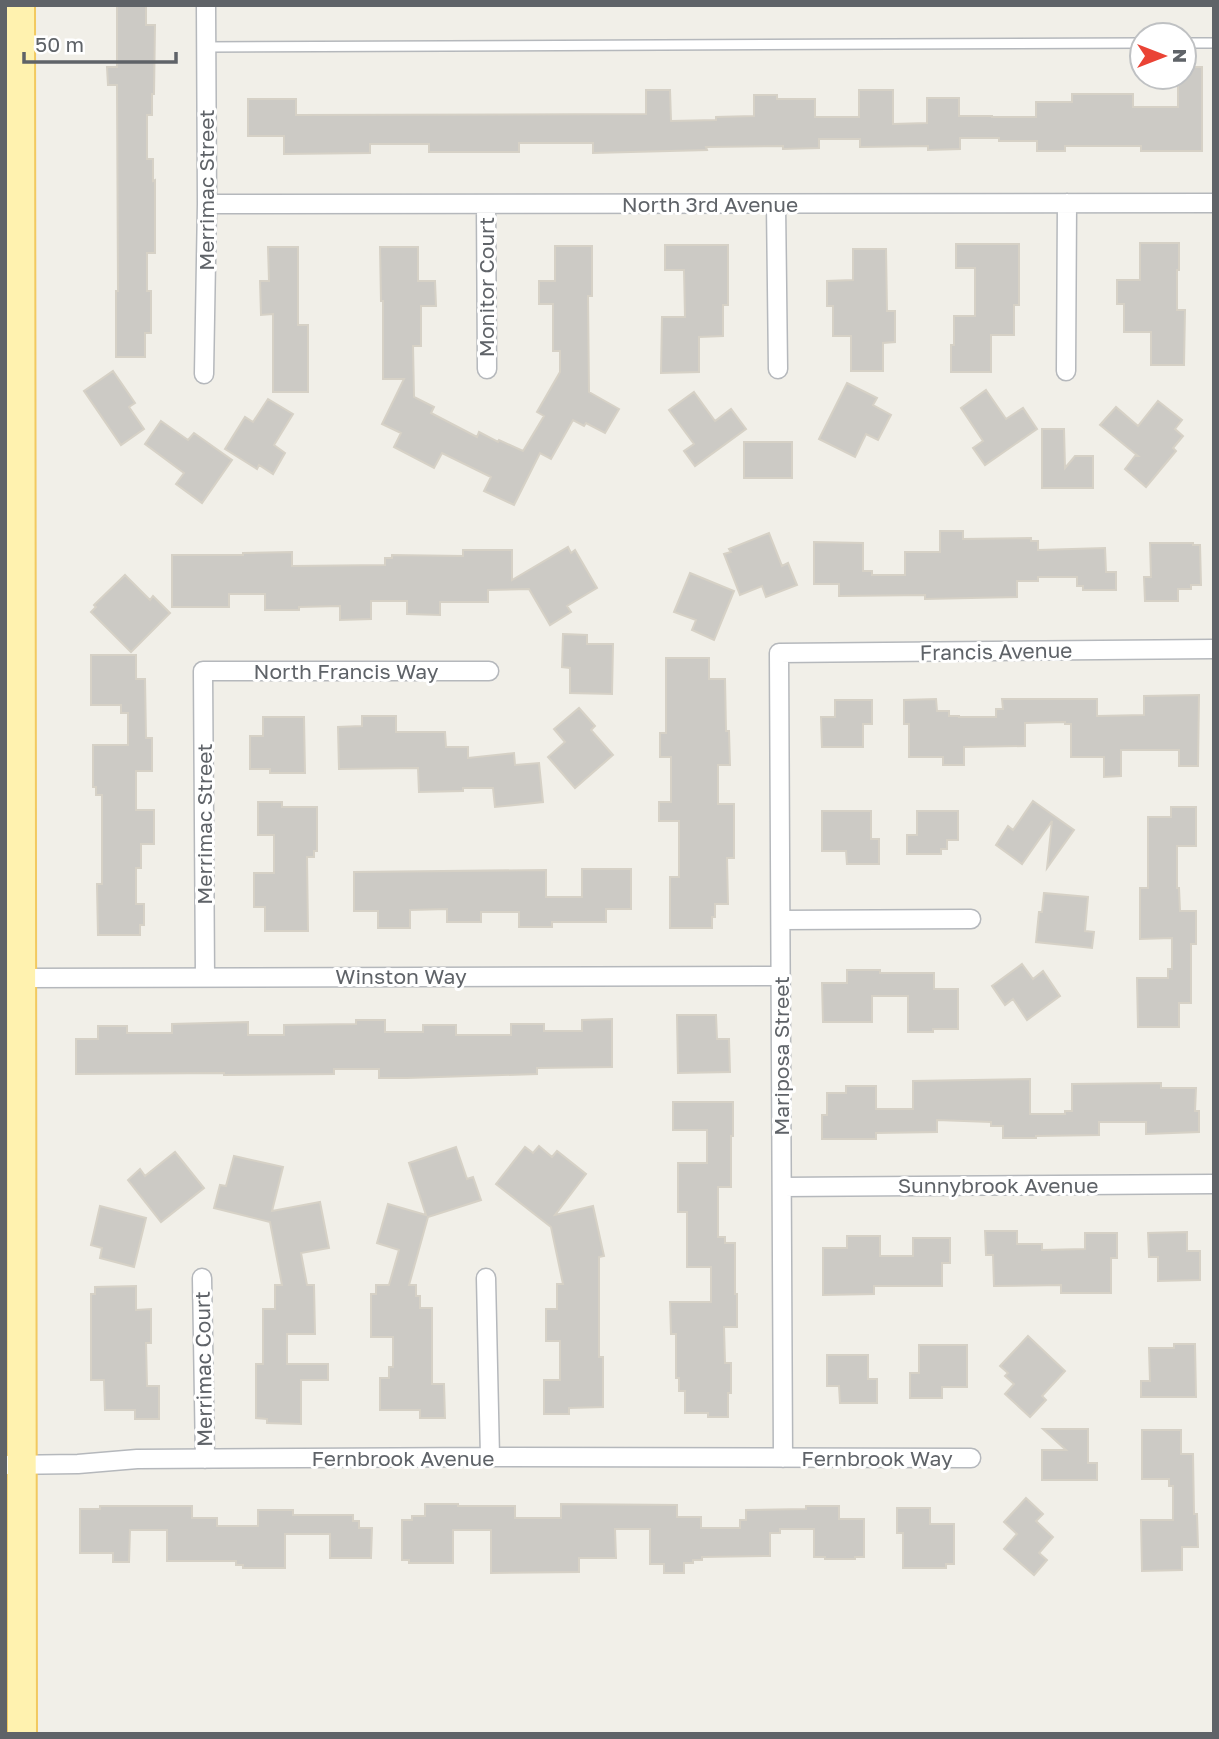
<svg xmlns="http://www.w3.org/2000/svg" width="1219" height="1739" font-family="'Golos Text',sans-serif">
	<rect width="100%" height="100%" fill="#f1efe8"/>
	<!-- building -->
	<path fill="#cccac5" stroke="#d6d1c6" stroke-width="2" d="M117,5H146V25H155L154,94H152V115H147V159H153V181L155,180V253H147V291H151V333H145V357H116V291H118L117,85H108L107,67H117Z
		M1184,67H1202V151H1141V146H1065V151H1037V141H999V138H960V149L928,150V146L860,147V139H819V148L783,149V146L706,147L707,150L593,153V143H519V152H429V144H370V153L284,154V136H248V99H296V115L646,114V90H670L671,121L716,120V117L754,116V95H777V99H815V117H859V90H893V124L927,123V98H959V116H992V117H1036V102H1072V94H1133V107H1178V77H1184Z
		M1140,243H1179V270H1177V310H1185L1184,365H1151V332H1124V304H1117V280H1140Z
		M956,244H1019V305H1014V335H991V372H951V345H954V316H975V268H956Z
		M665,245H728V305H723V336L699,337V372L661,373L662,317H685L684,270H665Z
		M555,246H592V296H588L589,392L619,409L605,433L586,423L584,426L573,420L551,459L540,453L514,505L484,491L491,477L442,453L434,468L394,447L401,433L382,424L404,379H383V301H381L380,247H418V281H435L436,306H421V346H413L414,397L434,407L431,413L477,437L479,432L498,442L499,440L523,451L544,416L537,412L560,372V351H553V304H539V281H555Z
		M268,247H298V325H308V392H273V314L261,315L260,281H269Z
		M853,249H886L887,311H895V342L883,343V371H851V336H833V306H827V281L853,280Z
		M113,371L135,403L129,407L144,429L121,445L84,391Z
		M847,383L877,398L873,405L891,415L878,440L866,434L855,457L819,439Z
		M986,390L1006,419L1023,408L1037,429L985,465L973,448L983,441L961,408Z
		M694,392L715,421L731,409L746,429L695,466L684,451L694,444L669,410Z
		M268,399L293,414L274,445L285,453L273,474L259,465L257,469L225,449L245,417L253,422Z
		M1158,401L1182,420L1175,429L1183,436L1173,448L1176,451L1146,487L1125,469L1135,456H1138L1100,425L1116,407L1138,426Z
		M161,421L188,440L194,433L232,460L202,503L176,484L184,473L145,444Z
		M1042,429H1064L1065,468L1075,456H1093V488H1042Z
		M744,442H792V478H744Z
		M940,531H963V539L1031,538V541H1038V550L1105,548L1106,572H1116V590H1083V586H1077V577H1038V581H1017V597L925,599V595L839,596V584H814V542L863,543V571H872V575H905V552H940Z
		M769,533L782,566L788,563L797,585L766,597L762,586L740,595L724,554L731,552L729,549Z
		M1150,543H1193V545H1200L1201,585H1191V589H1178V601H1145L1144,577H1151Z
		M568,547L571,553L575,550L597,588L567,606L571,612L550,625L529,589L488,590V602H440V615L407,614V601H371V619L340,620V606L299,607V610H265V594H229V607H172V555H243V553L292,552V566L385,565V558H392V555L463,556V550H512V580Z
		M690,573L734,591L714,640L692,630L696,620L674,612Z
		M125,575L150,600L153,596L170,613L131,652L91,612L96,607L94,605Z
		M563,634L587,635V644H613L612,694L570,693V668L562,667Z
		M91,655H136V679H145L146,738H152V771H136V810H154V844H141V868H136V904H144V925H140V935H98L97,884H102V795H96V787H93V745H128V713H121V705H91Z
		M666,658H709V679H725L726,731H729L730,765H718V804H734V858H727L728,904H715V917H712V928H670V877H679V821H659V802H671V757H660V733H666Z
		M1199,695L1198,766H1179V750H1121V776L1104,777V757H1071V724H1065V722L1025,723V746L964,747V765H943V757H909V724H904V700L936,699L937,711H949V716H959V717H996V709H1003L1002,699H1097V716L1144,715V696Z
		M835,700H872V724H863V747H822L821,717H835Z
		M579,708L595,726L591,730L613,755L575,788L548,757L565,742L554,729Z
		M362,716H396V732H445L446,747H468V758L514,753L515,765L539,763L543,802L495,807L493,788H463V791L419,792L418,768L339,769L338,727L362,726Z
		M263,717H304L305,773H270V769H250V736H263Z
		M1033,801L1074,830L1047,868L1052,821L1022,864L996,845L1008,826L1013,830Z
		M258,802H282V807H317V851H314V857H307L308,931H265V907H254V873H274V835H258Z
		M1171,807H1196V846H1177V888H1179L1180,911H1196V944H1191V1003H1179V1027H1138L1137,978H1168V969H1172V938L1140,939V888H1148V817H1171Z
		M822,811H871V839H879V864H847L846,851H822Z
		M917,811H958V840H947V849H941V854H907V835H917Z
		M582,869H631V909H606V922H552V927H519V912H481V922H447V909L410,910V928H378V911H354V872L546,870V897H582Z
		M1044,893L1088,897L1085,931L1094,932L1092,948L1036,942L1039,912H1042Z
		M1022,964L1033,979L1043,971L1060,996L1027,1020L1013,999L1005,1005L992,986Z
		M847,970H880V973H934V989H958V1029H933V1032H908V996H872V1022H823L822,983H847Z
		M677,1015H716L717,1039H729L730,1072L678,1073Z
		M612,1019V1067L537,1068V1074L407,1078H379V1069H334V1074L224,1075V1073L76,1074V1039H98V1026H127V1033H172V1024L248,1022V1035H284V1025L356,1024V1020H385V1032H423V1025H456V1035H511V1024H544V1031H582V1020Z
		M1030,1079V1114H1065V1111H1072V1084L1161,1083V1088H1196L1195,1111H1199V1132L1146,1134V1122H1099V1135L1036,1136V1138H1003V1126H991V1122L937,1120V1132L876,1133V1139H822V1115H827V1093H846V1086H876V1109H913V1081Z
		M673,1102H733V1136H731V1187H718V1237H725V1243H735V1294H737V1327H724L725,1363H731V1393H728V1417H708V1413H685V1391H679V1378H676V1334H671L670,1302H711V1267H687V1212H678V1163H707V1130H673Z
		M539,1146L552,1157L557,1151L586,1174L555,1215L593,1206L604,1256L599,1257V1357H603V1407L569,1408V1414H544V1380H560V1341H546V1309H557V1284H563L551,1227L496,1184L525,1147L533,1153Z
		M456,1147L467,1179L473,1177L481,1200L428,1217L409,1285H416V1296H420V1308H432V1384H444L445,1418H420V1410H380V1378H389V1367H393V1337H371V1294H376V1285H389L399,1250L377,1243L388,1204L426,1215L409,1163Z
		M175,1152L204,1188L161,1222L128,1180L140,1169L145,1176Z
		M234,1156L283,1167L272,1211L320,1202L329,1248L301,1253L307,1285H314L315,1334H287V1364H328V1380H301V1424L267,1423V1419L256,1418V1364H263V1309H275V1285H282L270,1222L214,1208L220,1185L226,1186Z
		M100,1206L146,1218L134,1267L100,1258L102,1248L91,1245Z
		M985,1231H1017V1244H1042V1250L1085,1249V1233H1117V1258H1111V1293H1061V1285L994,1286L993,1255H986Z
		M1187,1232V1251H1200V1280L1158,1281V1257H1149L1148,1233Z
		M847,1236H880V1256H913V1238H950V1263H942V1286H874V1294L823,1295V1248H847Z
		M136,1286V1310L151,1309V1343H146L147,1386H159V1419H135V1410H105L104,1380H91V1294H95V1287Z
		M1028,1336L1065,1371L1042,1396L1046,1400L1030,1417L1005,1394L1014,1384L1005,1376L1008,1373L1000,1366Z
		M1174,1344H1195L1196,1397H1141V1381H1150L1149,1348H1174Z
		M919,1345H967V1387H942V1398H910V1373H919Z
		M827,1355H868V1379H877V1403H840L839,1386H827Z
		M1043,1429H1088V1463H1097V1480H1042V1450H1066Z
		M1142,1430H1181V1454H1193L1194,1514H1197L1198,1547H1182V1570L1142,1571L1141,1520H1173V1486H1169V1479H1142Z
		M1026,1498L1043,1514L1036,1521L1053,1537L1039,1553L1047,1560L1034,1575L1004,1549L1017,1534L1004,1522Z
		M425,1504H458V1506H515V1518H561V1504L677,1505V1517H701V1528H740V1520H746V1510L806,1509V1506H839V1519H864V1557H855V1559H825V1557H814V1529H780V1533H770V1556L702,1557V1560H693V1563H684V1573H664V1564H650V1529H615L616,1558H579V1572L491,1573V1530H453V1563H409V1560H402V1520H412V1516H425Z
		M100,1506H192V1518H217V1526H258V1510H293V1515H353V1521H359V1528H372L371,1558H330V1534H285V1568H243V1565H236V1561H167V1530H130L129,1562H113V1553H80V1509H100Z
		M897,1508H930V1524H954V1564H946V1568H903V1533H897Z"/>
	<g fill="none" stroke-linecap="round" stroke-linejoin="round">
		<defs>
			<path id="service" d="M1184,43H1214
				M206,47L1142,43"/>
			<path id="minor" d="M207,204L1214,203
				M486,204L487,369
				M776,204L778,369
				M1066,371L1067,203
				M204,374L207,204L206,5
				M781,920L971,919
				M205,977L203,671H489
				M21,978L781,976
				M782,1187L1214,1184
				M202,1278L205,1459
				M486,1278L490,1457
				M783,1458L779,653L1214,649
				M5,1465L78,1464L137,1459L490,1457L971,1458"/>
			<path id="primary" d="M20,5L22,1734"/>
		</defs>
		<!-- service casing -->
		<use href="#service" stroke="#b5b8bc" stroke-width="12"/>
		<!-- minor casing -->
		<use href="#minor" stroke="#b5b8bc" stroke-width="21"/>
		<!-- primary casing -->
		<use href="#primary" stroke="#f2c960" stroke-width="32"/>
		<!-- service -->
		<use href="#service" stroke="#fff" stroke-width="9"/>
		<!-- minor -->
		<use href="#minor" stroke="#fff" stroke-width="18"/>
		<!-- primary -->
		<use href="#primary" stroke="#fff2af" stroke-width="28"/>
	</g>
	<g text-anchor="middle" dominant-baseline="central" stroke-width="6" stroke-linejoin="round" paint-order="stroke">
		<!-- street labels -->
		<g font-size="21" fill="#5f6368" stroke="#fff">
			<text transform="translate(206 190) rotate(-90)">Merrimac Street</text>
			<text x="710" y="204">North 3rd Avenue</text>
			<text transform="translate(486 287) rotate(-90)">Monitor Court</text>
			<text transform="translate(996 651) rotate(-1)">Francis Avenue</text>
			<text x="346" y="671">North Francis Way</text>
			<text transform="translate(204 824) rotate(-90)">Merrimac Street</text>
			<text x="401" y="976">Winston Way</text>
			<text transform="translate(781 1056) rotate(-90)">Mariposa Street</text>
			<text x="998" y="1185">Sunnybrook Avenue</text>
			<text transform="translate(203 1369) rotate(-91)">Merrimac Court</text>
			<text x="403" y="1458">Fernbrook Avenue</text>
			<text x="877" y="1458">Fernbrook Way</text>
		</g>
	</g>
	<!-- border -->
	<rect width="1219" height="1739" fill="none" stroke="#5f6368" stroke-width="14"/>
	<!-- north arrow -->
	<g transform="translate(1163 56) rotate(90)"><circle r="33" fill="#ffffff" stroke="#bfc1c3" stroke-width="2"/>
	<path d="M0-5L12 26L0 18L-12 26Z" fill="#ea4335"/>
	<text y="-10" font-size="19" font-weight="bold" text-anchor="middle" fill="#5f6368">N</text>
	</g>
	<!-- scale -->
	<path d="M24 52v10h152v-10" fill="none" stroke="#5f6368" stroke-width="3.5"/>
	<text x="35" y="52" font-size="21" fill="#5f6368" stroke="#ffffff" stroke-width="5" paint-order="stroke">50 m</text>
</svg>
